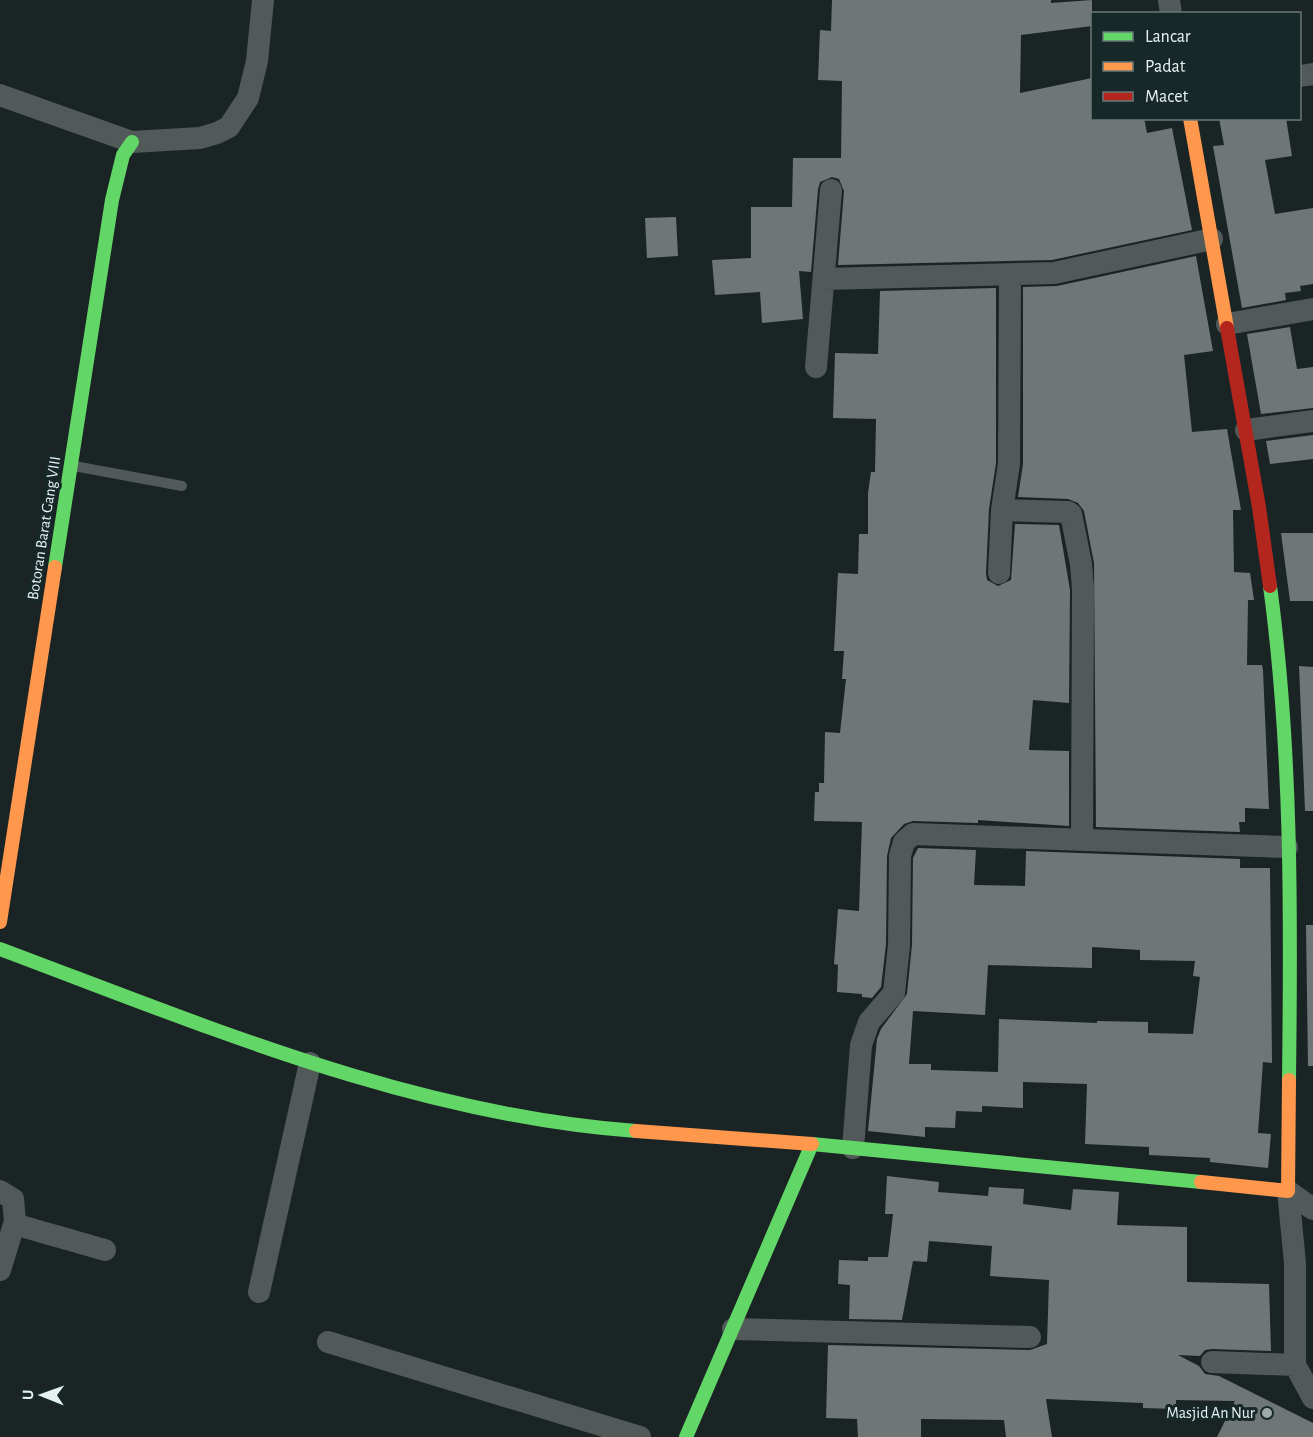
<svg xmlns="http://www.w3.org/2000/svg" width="1313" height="1437" font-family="'Alegreya Sans',sans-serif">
	<rect width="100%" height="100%" fill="#1b2425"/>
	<!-- building -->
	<path fill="#6f7676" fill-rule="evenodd" d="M832,0H1051V3L1092,0V26L1021,35L1020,93L1092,78V118H1144L1147,133L1172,128L1192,230L1052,260L838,265L844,191L839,179L832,177L820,182L818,189L811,272L799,271L803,319L762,323L760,292L715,295L712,260L751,258V207H792L793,158H841L842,81L818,80L820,30L831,31Z
		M1219,118H1286L1292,156L1265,160L1275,214L1313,208V284L1300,286L1301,291L1285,293L1286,300L1242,308L1213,146L1224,145Z
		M676,217L678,256L647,258L645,218Z
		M1196,256L1213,351L1184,355L1192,432L1227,429L1241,510H1233L1234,572L1250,573L1254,600H1248L1247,665H1262L1263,670L1269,809L1245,808V822H1239L1240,832L1096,827L1094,563L1084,511L1078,503L1068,499L1018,497L1023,464V287L1057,286Z
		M996,288V463L989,509L986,573L987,580L998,586L1011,580L1015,524L1059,525L1070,590L1069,703L1033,700L1029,750L1069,751V826L978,820V823L913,821L904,824L891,838L887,856L886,944L881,987L872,998L862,997V994L837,992L838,965L834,964L838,909L859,911L862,822L814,821L815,792H819V783H824L825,732L840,733L846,679H842L844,651H834L838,573L858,574L859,534H868V493L871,472H875L876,419L833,418L835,353L878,354L880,291Z
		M1290,327L1297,369L1313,367V408L1261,414L1247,334Z
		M1313,435V459L1270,464L1266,441Z
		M1281,533H1313V601H1290Z
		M1299,666L1313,667V811H1305Z
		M918,848L976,850L974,885L1025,886L1026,851L1240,859V868H1270L1272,1063L1263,1062L1258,1133L1271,1134L1268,1168L1210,1162V1158L1149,1155V1147L1085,1144L1087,1084L1023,1082V1108L982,1106V1112L956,1111L955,1128L925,1127V1137L868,1131L877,1039L881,1029L907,994L912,945L913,858ZM1092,947L1140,950V960L1195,961L1193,976L1200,977L1193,1034L1148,1033V1022L1097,1021V1023L999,1019L998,1072L931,1070V1064H909L913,1011L985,1015L988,965L1092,968Z
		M1306,925H1313V1066H1308Z
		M887,1176L939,1182L938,1192L988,1196L989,1187L1024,1189L1023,1204L1071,1210L1073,1189L1119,1192L1117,1225L1187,1227V1282L1269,1284L1271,1351L1212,1349L1205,1350L1200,1356L1178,1355L1199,1366L1205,1374L1219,1376L1313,1423V1437H1217L1235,1401L1176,1400V1409L1143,1408V1403L1046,1399L1052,1437H1006L1004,1420L921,1419V1437H858L857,1419L826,1418L828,1345L1030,1350L1047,1344L1049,1280L990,1276L992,1246L929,1241L927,1262L913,1261L902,1320L849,1319L850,1285L838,1284L839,1260L868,1261V1257H888L893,1214H885Z"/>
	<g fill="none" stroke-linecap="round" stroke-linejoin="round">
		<!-- lane -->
		<path stroke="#525959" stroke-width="10" d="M74,466L182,486"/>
		<!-- street -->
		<path stroke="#525959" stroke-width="22" d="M1169,0L1171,14
			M1300,76L1313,74
			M0,95L132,142L200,138L217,133L229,127L248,98L257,61L263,0
			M824,279L1054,273L1212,239
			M1227,324L1313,309
			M816,367L831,190
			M1246,430L1313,421
			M1002,510L1068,512L1071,514L1081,564L1083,589L1082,839
			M999,573L1002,510L1009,464L1010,277
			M853,1148L861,1045L869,1022L894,993L899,945L900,856L904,842L913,834L1287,847
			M0,1191L13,1199L15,1221L0,1270
			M1288,1191L1295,1263V1365L1313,1398
			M1288,1191L1313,1209
			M14,1224L105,1250
			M259,1292L310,1063
			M733,1329L1030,1337
			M328,1342L640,1437
			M1212,1362L1295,1365"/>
		<!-- fast -->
		<path stroke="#63d668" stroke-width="14" d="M55,567L112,200L123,155L132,142
			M1270,586C1292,749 1291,916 1289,1080
			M0,949C206,1026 414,1115 636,1131
			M686,1437L812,1144L1201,1182"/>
		<!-- slow -->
		<path stroke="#ff974d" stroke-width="14" d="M1190,118L1227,328
			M0,922L55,567
			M636,1131L812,1144
			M1201,1182L1288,1191L1289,1080"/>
		<!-- jam -->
		<path stroke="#b3261e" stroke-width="14" d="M1227,328L1259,507L1270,586"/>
	</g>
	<!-- markers -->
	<circle fill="#9fa9aa" stroke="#172829" stroke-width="2" cx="1267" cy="1413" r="6"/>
	<g text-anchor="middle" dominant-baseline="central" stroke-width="6" stroke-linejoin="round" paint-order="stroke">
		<!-- street labels -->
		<g font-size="16" fill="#e6f1f2" stroke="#172829">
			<text transform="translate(44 528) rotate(-81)">Botoran Barat Gang VIII</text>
		</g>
		<!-- poi labels -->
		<g font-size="16" fill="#e6f1f2" stroke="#172829" text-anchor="end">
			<text x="1255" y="1413">Masjid An Nur</text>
		</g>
	</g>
	<!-- legend -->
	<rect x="1091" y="12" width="210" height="108" fill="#172829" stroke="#6a7879" stroke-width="1.5"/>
	<rect x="1103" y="32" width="30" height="9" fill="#63d668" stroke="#6a7879" stroke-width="1.5"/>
	<text x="1145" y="42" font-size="18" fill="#e6f1f2">Lancar</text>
	<rect x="1103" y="62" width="30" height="9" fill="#ff974d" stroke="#6a7879" stroke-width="1.5"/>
	<text x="1145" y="72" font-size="18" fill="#e6f1f2">Padat</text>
	<rect x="1103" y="92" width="30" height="9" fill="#b3261e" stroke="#6a7879" stroke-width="1.5"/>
	<text x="1145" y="102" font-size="18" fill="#e6f1f2">Macet</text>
	<!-- north arrow -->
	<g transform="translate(42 1395) rotate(271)" stroke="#172829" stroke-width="4.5" paint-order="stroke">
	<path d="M0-4.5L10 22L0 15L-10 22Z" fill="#e6f1f2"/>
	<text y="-9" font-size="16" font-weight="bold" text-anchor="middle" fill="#e6f1f2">U</text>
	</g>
</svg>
